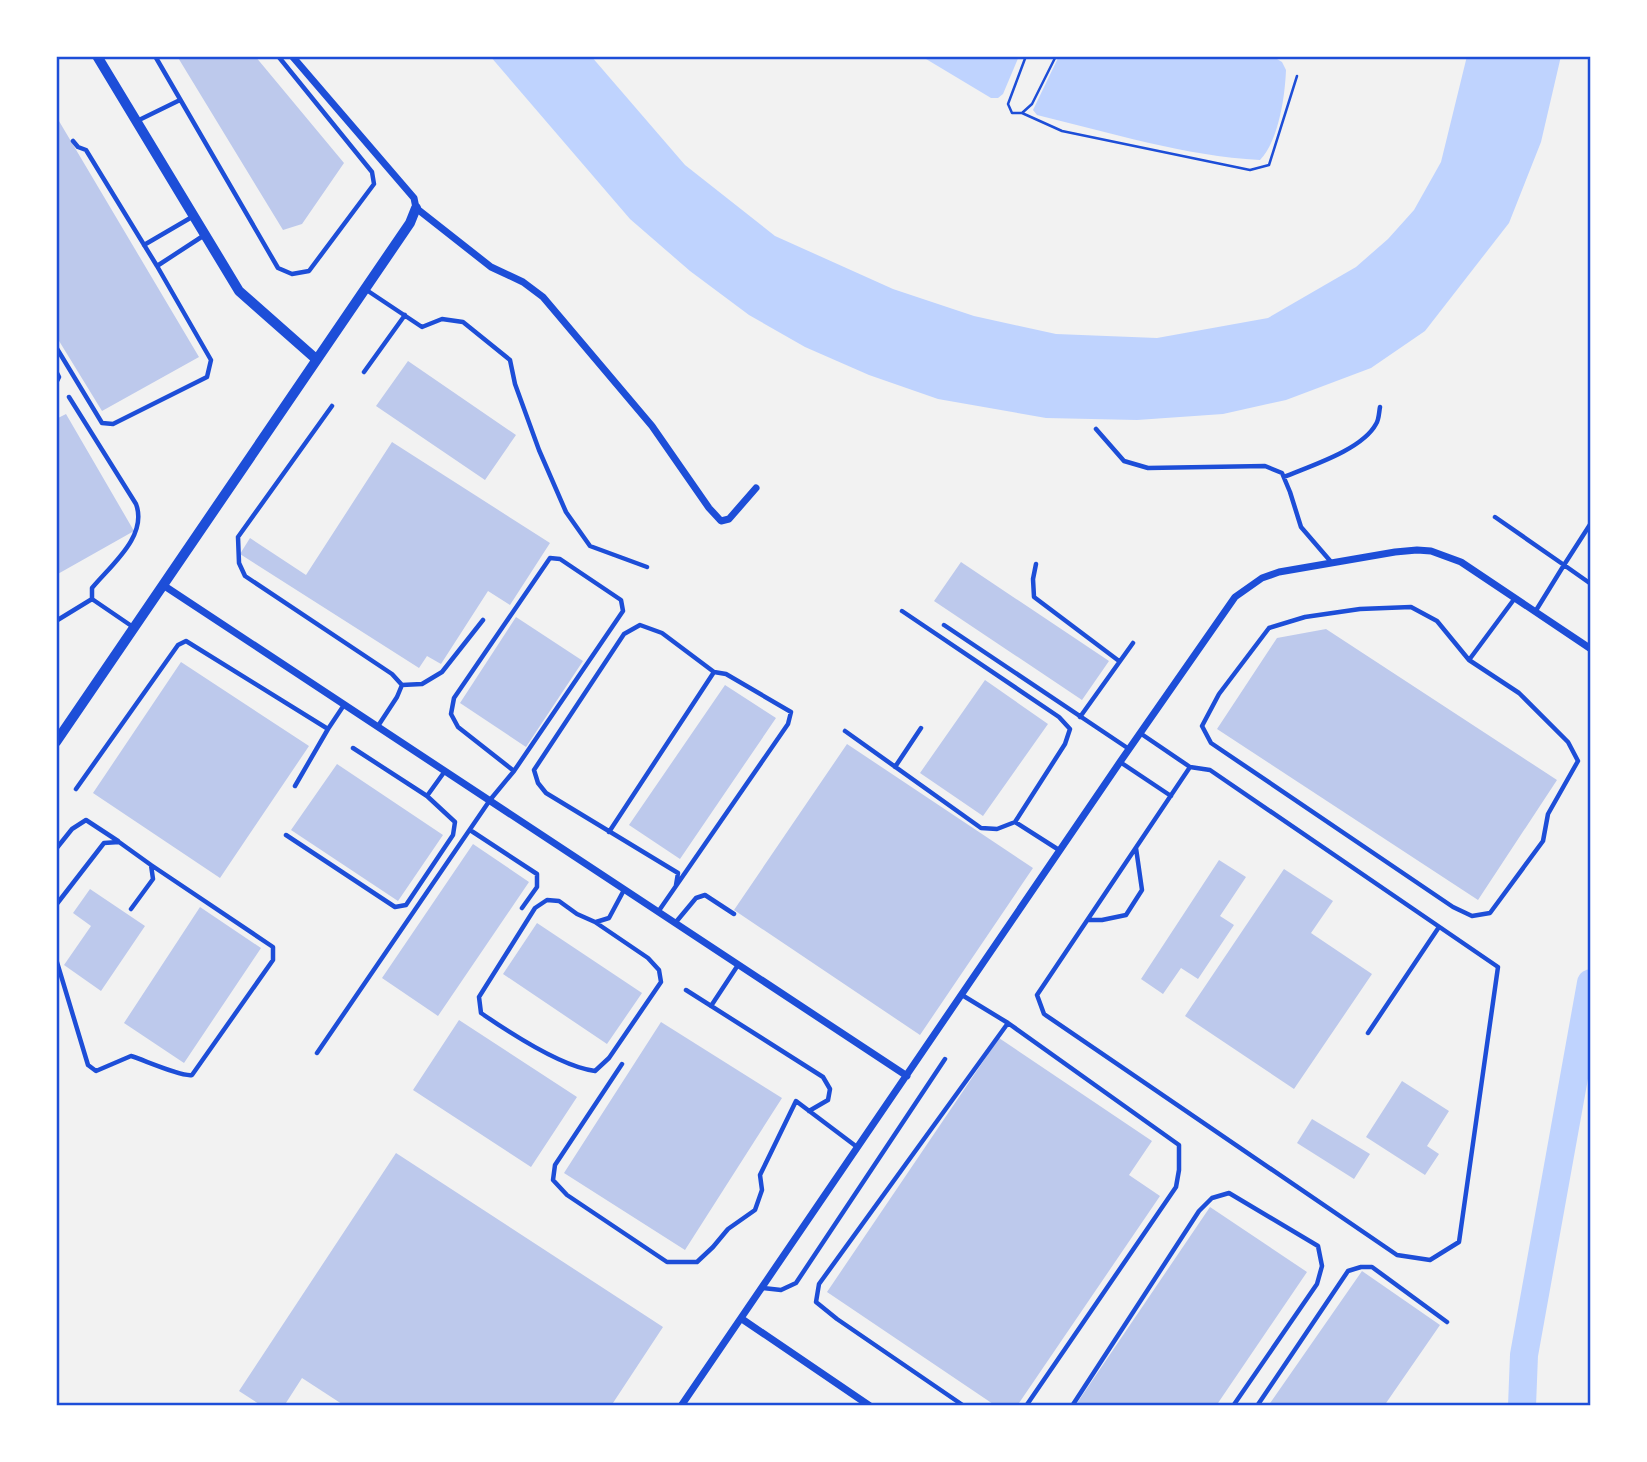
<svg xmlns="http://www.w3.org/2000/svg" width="1647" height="1462" font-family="Rubik,sans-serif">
	<rect width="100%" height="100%" fill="#f2f2f2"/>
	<!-- water -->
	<path fill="#bfd3fe" d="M490,56H591L685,165L775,236L893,289L974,316L1056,334L1157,338L1268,318L1356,267L1388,239L1414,210L1441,162L1467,56H1561L1541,142L1509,223L1425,331L1371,368L1286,400L1223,414L1137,420L1046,418L938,399L869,375L805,347L749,315L690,271L630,219Z
		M921,56H1019L1003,94L998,98H991Z
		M1059,56H1272L1282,62L1286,70C1285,96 1279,140 1260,160C1185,156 1111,133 1037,115L1033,110Z"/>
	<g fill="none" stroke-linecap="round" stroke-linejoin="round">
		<!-- river -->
		<path stroke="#bfd3fe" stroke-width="28" d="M1522,1406L1524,1355L1591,983"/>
	</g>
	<!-- building -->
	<path fill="#bdc9ec" d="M177,56H255L344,163L302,224L283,230Z
		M56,116L199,357L102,411L56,336Z
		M408,361L516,435L485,480L376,406Z
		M66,414L134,531L56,575V419Z
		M392,442L550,543L510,605L488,591L441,664L427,656L419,668L240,554L250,538L306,575Z
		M961,562L1109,661L1082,700L934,601Z
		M516,617L583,661L526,747L460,703Z
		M1326,629L1557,780L1478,900L1217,729L1277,638Z
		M181,662L309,746L220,878L93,793Z
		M985,680L1048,724L983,816L920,773Z
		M725,685L776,718L680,859L629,825Z
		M847,744L1033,868L920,1035L734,910Z
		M337,764L443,835L398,901L291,830Z
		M473,844L529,882L438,1016L382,978Z
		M1219,860L1246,877L1220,916L1234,925L1198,979L1181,968L1163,994L1141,979Z
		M1284,869L1333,901L1311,933L1372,974L1294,1089L1185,1016Z
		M90,889L145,926L101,991L64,965L91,926L73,913Z
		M200,907L261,948L184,1063L124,1023Z
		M537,923L642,993L607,1044L503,974Z
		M459,1020L577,1097L531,1167L413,1090Z
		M661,1022L782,1098L685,1250L564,1173Z
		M999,1038L1152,1141L1129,1175L1160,1196L1017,1406H996L827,1292Z
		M1402,1081L1449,1111L1427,1146L1439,1154L1425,1175L1366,1137Z
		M1312,1119L1370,1154L1354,1179L1297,1143Z
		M396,1153L663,1327L611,1406H345L302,1378L284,1406H262L239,1391Z
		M1210,1207L1307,1272L1216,1406H1075Z
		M1362,1271L1440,1325L1384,1406H1268Z"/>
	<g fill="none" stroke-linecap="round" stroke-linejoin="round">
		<!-- path -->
		<path stroke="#1d4ed8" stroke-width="2.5" d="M1026,56L1008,104L1012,113H1022L1032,104L1056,56
			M1022,113L1062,131L1250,170L1269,165L1297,76"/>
		<!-- service -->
		<path stroke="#1d4ed8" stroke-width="4.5" d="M155,56L278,268L292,274L309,271L374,184L372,172L278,56
			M137,121L180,100
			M144,245L192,217
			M157,266L203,236
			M365,289L422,327L442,319L463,322L510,360L515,384L539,450L566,512L590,546L647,567
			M56,347L102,423L113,424L207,377L211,360L157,266L86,150L78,147L73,141
			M56,371L59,377L56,383
			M364,372L405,315
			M69,397L136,504C148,536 111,565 92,588V599L133,627
			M332,406L238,537L239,563L245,576L392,674L402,685L397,697L378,726
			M1096,429L1124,461L1148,468L1265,466L1282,473L1290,492L1301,527L1332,563
			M1284,477C1310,466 1362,450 1376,424C1379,420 1379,412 1380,407
			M1495,517L1564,565L1591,523
			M1036,564L1033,579L1034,597L1119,661
			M1411,607L1437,621L1469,660L1519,693L1568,742L1578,761L1548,814L1543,841L1490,913L1472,916L1453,907L1211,743L1202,726L1219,694L1269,628L1305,617L1360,609Z
			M902,611L1059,717L1070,729L1065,744L1015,822
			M1535,612L1564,565L1591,584
			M56,621L92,599
			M944,625L1129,749
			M1469,660L1515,598
			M402,685L422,684L442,672L483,620
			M1080,717L1133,643
			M845,731L981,828L997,829L1015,822L1059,850
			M1140,733L1190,767L1210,770L1498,967L1459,1242L1430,1260L1397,1255L1044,1014L1037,995L1190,767
			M353,748L427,796L445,771
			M1120,762L1171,796
			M895,767L921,728
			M295,786L328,729
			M76,789L178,645L186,641L328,729L344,705
			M470,830L537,874V887L522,908
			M609,832L714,672
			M286,835L395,907L406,905L453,835L455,822L427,796
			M56,849L72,829L86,820L118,841
			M547,900L559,901L577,914L595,922L648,958L659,970L661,982L609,1058L595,1071C562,1067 510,1033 481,1013L479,997L535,908Z
			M56,905L104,843L119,842L151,865L153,879L131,909
			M658,912L788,724L791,712L726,674L714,672L662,633L640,625L624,634L534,770L538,783L546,793L678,873L676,885
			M1088,920H1102L1126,915L1142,890L1136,848
			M596,922L609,918L624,890
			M676,922L696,898L705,895L734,914
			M56,959L88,1065L96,1071L131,1056C144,1060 182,1077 192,1075L273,960V947L151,865
			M686,990L823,1077L830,1089L828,1100L809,1111
			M962,995L1008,1023L1179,1145V1170L1176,1187L1026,1406
			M711,1006L738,965
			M1368,1033L1439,927
			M317,1053L490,800L514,771L623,611L621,600L560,559L550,558L454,698L451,714L458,727L514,771
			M622,1064L555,1165L553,1180L567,1195L667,1262H697L713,1247L728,1229L755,1210L762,1190L760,1175L796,1101L857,1147
			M763,1288L781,1290L796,1283L945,1059
			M964,1406L837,1319L816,1302L819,1284L1008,1023
			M1072,1406L1199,1211L1212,1198L1229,1193L1318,1246L1322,1266L1317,1284L1233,1406
			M1257,1406L1348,1271L1361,1267H1372L1447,1322"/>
		<!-- minor -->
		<path stroke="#1d4ed8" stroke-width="7" d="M292,56L414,198L416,208L491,267L523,282L543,297L652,426L709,508L721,521L729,519L756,488
			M163,585L907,1076
			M742,1319L870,1406
			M681,1406L1120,762L1235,597L1262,578L1279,572L1395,552L1417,550L1431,551L1461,562L1591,649"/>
		<!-- tertiary -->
		<path stroke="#1d4ed8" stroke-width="10" d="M97,56L239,291L316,359
			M56,742L410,223L416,208"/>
	</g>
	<!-- border -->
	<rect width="1647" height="1462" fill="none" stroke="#ffffff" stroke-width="116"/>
	<rect x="58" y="58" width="1531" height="1346" fill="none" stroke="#1d4ed8" stroke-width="2.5"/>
</svg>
